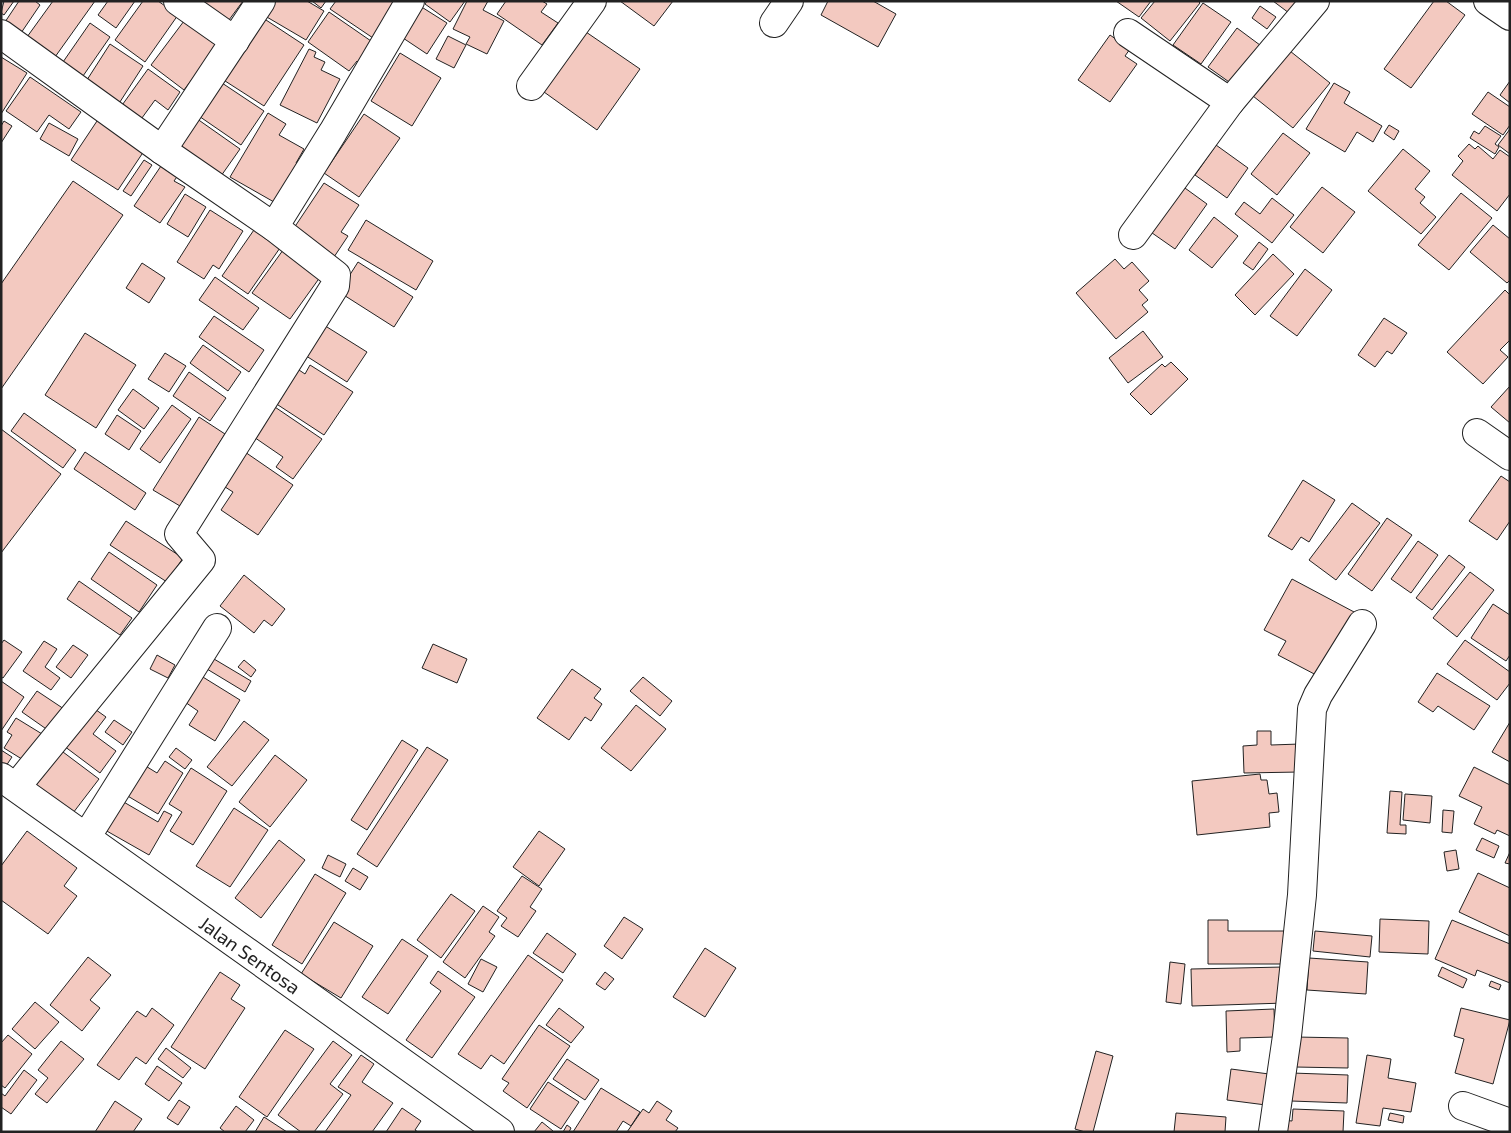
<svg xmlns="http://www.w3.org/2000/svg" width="1511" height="1133" font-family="'Exo 2',sans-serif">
	<rect width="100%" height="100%" fill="#fff"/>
	<!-- building -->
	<path fill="#f3c9c0" stroke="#222" d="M4,1H14L4,15L1,13Z
		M19,1H35L40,5L21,33L5,22Z
		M53,1H95L55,57L27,37Z
		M108,1H135L116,28L98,15Z
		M143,1H158L178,15L145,62L115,40Z
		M195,1H243L226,24Z
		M267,1H307L324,11L306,40L260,13Z
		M312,1H326L321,8Z
		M336,1H392L399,6L376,40L330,9Z
		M427,1H465L450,22L425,4Z
		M467,1H488L483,10L504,21L487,54L466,44L470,37L453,29Z
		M506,1H542L547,4L541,12L558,23L542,45L497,14Z
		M620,1H673L654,26Z
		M828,1H873L896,14L878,47L821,15Z
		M1116,1H1151L1139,17Z
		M1155,1H1198L1200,3L1170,41L1141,18Z
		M1273,1H1311L1297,19Z
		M1434,1H1446L1465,15L1411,88L1384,69Z
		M1203,3L1231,22L1201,64L1173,45Z
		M420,6L447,23L427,54L400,36Z
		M1260,6L1276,17L1267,29L1252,18Z
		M329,12L371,41L367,47L370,50L360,64L357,61L349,71L308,42Z
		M263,18L304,45L264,106L222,79Z
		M184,21L217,46L184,90L151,65Z
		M90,23L110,37L83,76L63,62Z
		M1237,28L1268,51L1239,89L1208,67Z
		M586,32L640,69L597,130L544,92Z
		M1110,35L1130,49L1125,56L1137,64L1110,102L1078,80Z
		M448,36L466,45L454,68L436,59Z
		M110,44L143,66L118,105L85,83Z
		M309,49L316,52L314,57L325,62L321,70L340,79L317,123L280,105Z
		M1290,51L1330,83L1293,128L1253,96Z
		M400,53L441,78L412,126L371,101Z
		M1,57L27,73L1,114Z
		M148,69L180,92L168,110L155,100L139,122L120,108Z
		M30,77L81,112L69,129L49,115L37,132L6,111Z
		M216,79L264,111L241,145L193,112Z
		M1510,81V103L1500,95Z
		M1334,83L1350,92L1344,103L1382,126L1373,142L1357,132L1345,152L1306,129Z
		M1488,92L1510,107V125L1503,135L1472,114Z
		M268,113L286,124L279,135L304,149L296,163L303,167L297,176L291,173L274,202L230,177Z
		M364,114L400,138L359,197L324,173Z
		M193,116L240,149L221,176L174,144Z
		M99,118L146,148L118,190L71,160Z
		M4,121L12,126L1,143V126Z
		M49,123L78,139L69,156L40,139Z
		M1389,125L1399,131L1394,140L1384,133Z
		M1485,126L1501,136L1495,144L1499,147L1495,154L1470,138L1474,131L1479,134Z
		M1510,129V154L1498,145Z
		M1283,133L1310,153L1277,195L1251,174Z
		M1469,144L1475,149L1478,146L1493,159L1500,150L1510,157V194L1497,211L1452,175L1463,161L1458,156Z
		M1216,145L1248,168L1227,198L1195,175Z
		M1403,149L1430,171L1415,189L1425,197L1420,203L1436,217L1421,234L1368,191Z
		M144,160L152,165L131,196L123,191Z
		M163,163L179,174L174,181L185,187L160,223L134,206Z
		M73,181L123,215L1,389V284Z
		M324,183L359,205L341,232L348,236L332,260L290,234Z
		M1178,183L1207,204L1175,249L1145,228Z
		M1322,187L1355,212L1323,253L1290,227Z
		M1461,193L1492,218L1449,270L1418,245Z
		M185,194L206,207L188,237L167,224Z
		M1272,198L1294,215L1272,243L1235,214L1244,202L1260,214Z
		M210,210L243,231L219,269L213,265L204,279L177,262Z
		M1214,217L1238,236L1212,268L1189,250Z
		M366,220L433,261L416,290L348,250Z
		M1493,225L1510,239V280L1507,283L1470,252Z
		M256,227L282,245L248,294L222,276Z
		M1259,242L1268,249L1253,270L1243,263Z
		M286,246L323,273L290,319L252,293Z
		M1273,254L1294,274L1255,315L1235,295Z
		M1115,259L1124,269L1132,262L1149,281L1139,290L1148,300L1142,305L1148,312L1116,339L1076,293Z
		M358,262L413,297L394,327L339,292Z
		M142,263L165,278L149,303L126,288Z
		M1305,269L1332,290L1297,336L1270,316Z
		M215,277L259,308L243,330L199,300Z
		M1505,290L1510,295V340L1500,350L1508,357L1483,384L1447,352Z
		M214,316L264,350L249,372L199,337Z
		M1384,318L1407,333L1392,354L1387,351L1375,367L1358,355Z
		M319,322L367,352L347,382L300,352Z
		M1143,331L1163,357L1128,383L1109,358Z
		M85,333L136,365L96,428L45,395Z
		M203,345L241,372L228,391L190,363Z
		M165,353L186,366L169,392L148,379Z
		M1171,362L1188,379L1151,415L1130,394L1162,364L1165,367Z
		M290,364L305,374L310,365L353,392L324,435L275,403Z
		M189,372L226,398L210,421L173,396Z
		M1510,386V423L1491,407Z
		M133,389L159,408L144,429L118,410Z
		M269,403L322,439L293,479L276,467L283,457L248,433Z
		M172,405L191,419L160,463L140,449Z
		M24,413L76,450L63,468L11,431Z
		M117,415L141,431L129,450L105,434Z
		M199,417L225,434L180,506L153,490Z
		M1,429L61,474L1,553Z
		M85,452L146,493L135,510L74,469Z
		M245,452L293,485L258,535L221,510L233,492L222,485Z
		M1501,476L1510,482V521L1497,540L1469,521Z
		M1303,480L1335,500L1309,542L1301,537L1292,550L1268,536Z
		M1352,503L1380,523L1336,580L1309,560Z
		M1387,518L1412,535L1372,591L1348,574Z
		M126,521L183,558L167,582L110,545Z
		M1418,541L1438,555L1411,593L1391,579Z
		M109,552L157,585L139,612L91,579Z
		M1449,555L1465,567L1432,610L1416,598Z
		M1470,572L1494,590L1457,637L1433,618Z
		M244,575L285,609L272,626L264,620L254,633L220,606Z
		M1292,579L1356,613L1320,677L1278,655L1286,641L1264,630Z
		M79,581L132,618L120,635L67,599Z
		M1493,604L1510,615V655L1506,661L1471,638Z
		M4,640L22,652L3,678L1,677V644Z
		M1465,640L1510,672V683L1497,700L1447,664Z
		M44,641L57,649L45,667L60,678L51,690L23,671Z
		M433,644L467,659L457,683L422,668Z
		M73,645L88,655L71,678L56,667Z
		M157,655L175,665L168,678L150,669Z
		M209,656L251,681L245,692L202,666Z
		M244,660L256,670L251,677L238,667Z
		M572,669L601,689L594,698L602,704L591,721L585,717L569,740L537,718Z
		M1437,673L1490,706L1474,730L1438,706L1433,712L1418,702Z
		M198,674L240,700L215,741L189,725L198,711L182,700Z
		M643,677L672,701L660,716L630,691Z
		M1,681L24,697L1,731Z
		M37,691L67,711L52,733L22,712Z
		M636,705L666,729L631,771L601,748Z
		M92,707L106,717L93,734L116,751L100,773L64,746Z
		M16,718L47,737L25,761L4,748L12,735L7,732Z
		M114,720L132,732L123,745L105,732Z
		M244,721L269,740L232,786L207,767Z
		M1510,722V762L1492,752Z
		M1257,731H1271V745L1300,744V772L1244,773L1243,746L1257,745Z
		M402,740L418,750L367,830L351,820Z
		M427,747L448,760L377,867L357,854Z
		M176,748L192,760L185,769L169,757Z
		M59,749L99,779L73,813L33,783Z
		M1,750L12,757L4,769L1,767Z
		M275,755L307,780L270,827L239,802Z
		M165,761L183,773L158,814L126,795L144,765L157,773Z
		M1474,767L1510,785V836L1497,830L1495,834L1474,824L1482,807L1459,796Z
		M191,768L227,791L193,845L170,831L182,812L169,804Z
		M1260,774L1261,780H1267L1269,794L1277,793L1279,812L1269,813L1270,827L1197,835L1192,781Z
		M1390,791L1402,792L1400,825H1406V834L1387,833Z
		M1405,794L1432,796L1430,823L1403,820Z
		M122,801L158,822L164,811L172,815L149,855L105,830Z
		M234,808L268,830L230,887L196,866Z
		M1443,810L1454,811L1452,833L1442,832Z
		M27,831L77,868L64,886L77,896L48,934L1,900V866Z
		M539,831L565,849L539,886L513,867Z
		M1482,838L1499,846L1494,858L1476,850Z
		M279,840L305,860L261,918L235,898Z
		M1456,850L1459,869L1447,871L1444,852Z
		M1510,852V864L1505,863Z
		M328,855L346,864L340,877L322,868Z
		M353,868L368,877L360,890L345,881Z
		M1478,873L1510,888V936L1459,912Z
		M315,874L346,893L302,964L272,945Z
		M522,876L542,889L530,907L536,911L518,937L501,926L507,918L497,911Z
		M451,894L475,911L441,958L417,940Z
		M483,906L499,917L489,932L495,936L465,978L443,962Z
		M624,917L643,929L622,959L604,946Z
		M1380,919L1429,921L1428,954L1379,952Z
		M1208,920H1228V931H1287V964H1208Z
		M1452,920L1510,944V983L1477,970L1475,976L1435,959Z
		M334,922L373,946L341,998L301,974Z
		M1315,931L1372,936L1370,957L1313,951Z
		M547,933L576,954L563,973L533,953Z
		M402,939L428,956L388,1014L362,997Z
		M705,948L736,968L705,1017L673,997Z
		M528,955L563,980L504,1064L491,1055L481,1069L458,1054Z
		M88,957L111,975L90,1000L100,1008L82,1031L50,1005Z
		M1309,958L1368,962L1366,994L1307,990Z
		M481,959L497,967L483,992L468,984Z
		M1170,962L1185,964L1181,1004L1166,1002Z
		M1284,967L1285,1003L1192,1006L1191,969Z
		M1442,967L1467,979L1463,988L1438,976Z
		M438,971L475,997L432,1058L406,1040L441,991L430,983Z
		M220,972L240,985L231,999L245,1008L205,1069L171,1047Z
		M605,972L614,979L605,990L596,984Z
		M1491,981L1501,985L1499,990L1489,986Z
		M35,1002L59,1022L35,1049L12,1029Z
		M152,1008L174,1025L146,1064L136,1057L119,1080L97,1065L137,1011L146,1017Z
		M559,1008L584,1027L571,1043L546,1025Z
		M1461,1008L1510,1020L1493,1084L1455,1073L1464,1039L1454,1036Z
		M1274,1009L1275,1037L1240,1038V1051L1227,1052L1226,1011Z
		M539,1025L570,1046L527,1108L503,1091L509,1083L502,1079Z
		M285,1030L314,1049L267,1117L239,1097Z
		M8,1035L32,1054L5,1088L1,1085V1043Z
		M1296,1037L1348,1038V1068L1295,1067Z
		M61,1041L84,1059L47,1103L35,1094L48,1078L38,1070Z
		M333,1041L352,1055L330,1084L343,1094L314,1132H301L278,1115Z
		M166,1048L191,1068L183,1078L158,1059Z
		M1096,1051L1113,1056L1093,1132H1085L1075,1129Z
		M361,1055L374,1064L362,1082L393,1103L372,1132H325L351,1095L338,1087Z
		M1367,1055L1391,1059L1388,1078L1416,1083L1411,1112L1383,1108L1380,1126L1356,1123Z
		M567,1059L599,1080L585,1100L553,1079Z
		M157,1066L182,1083L169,1101L145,1084Z
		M1231,1069L1269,1074L1266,1105L1227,1100Z
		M24,1070L37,1080L11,1114L1,1107V1093L5,1096Z
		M1292,1073L1348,1075L1347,1103L1291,1101Z
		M548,1082L579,1102L561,1129L530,1109Z
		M601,1088L640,1112L631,1126L623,1121L616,1132H573Z
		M179,1100L190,1107L178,1125L167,1118Z
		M115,1101L142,1119L133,1132H95Z
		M657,1101L672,1111L666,1120L678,1128L675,1132H627L643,1109L649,1113Z
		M236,1106L254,1120L245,1132H225L220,1128Z
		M402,1108L421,1121L415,1130L418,1132H386Z
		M1293,1109L1344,1111L1343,1132H1282V1120L1292,1121Z
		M1176,1113L1226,1117L1225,1132H1174Z
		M1390,1113L1404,1116L1403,1123L1388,1120Z
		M264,1117L287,1132H255Z
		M542,1122L553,1131L552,1132H534Z
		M567,1125L571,1128L569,1132H563Z"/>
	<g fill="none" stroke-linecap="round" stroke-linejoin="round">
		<defs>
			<g id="minor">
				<path d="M178,1L235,41"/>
				<path d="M1488,1L1510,16"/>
				<path d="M774,23L789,1"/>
				<path d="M1128,33L1230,102L1315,1"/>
				<path d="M1,34L162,150L274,227L333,132L410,1"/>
				<path d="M531,86L592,1"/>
				<path d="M162,150L261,1"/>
				<path d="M1133,235L1230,102"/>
				<path d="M1477,433L1510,456"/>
				<path id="s1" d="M1,777L500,1132"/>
				<path d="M16,787L201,560L179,534L335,286L336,275L274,227"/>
				<path d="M87,836L217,628"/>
				<path d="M1463,1106L1510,1123"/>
				<path d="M1273,1132L1287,1036L1302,895L1312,709L1318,695L1362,624"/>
			</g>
		</defs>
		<!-- minor casing -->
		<use href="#minor" stroke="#222" stroke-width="30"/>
		<!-- minor -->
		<use href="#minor" stroke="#fff" stroke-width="28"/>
	</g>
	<g text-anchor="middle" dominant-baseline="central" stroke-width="4" stroke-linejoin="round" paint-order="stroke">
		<!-- street labels -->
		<g font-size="19" fill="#222" stroke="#fff">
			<text stroke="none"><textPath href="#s1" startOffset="306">Jalan Sentosa</textPath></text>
		</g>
	</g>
	<!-- border -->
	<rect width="1511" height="1133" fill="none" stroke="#222222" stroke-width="5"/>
</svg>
